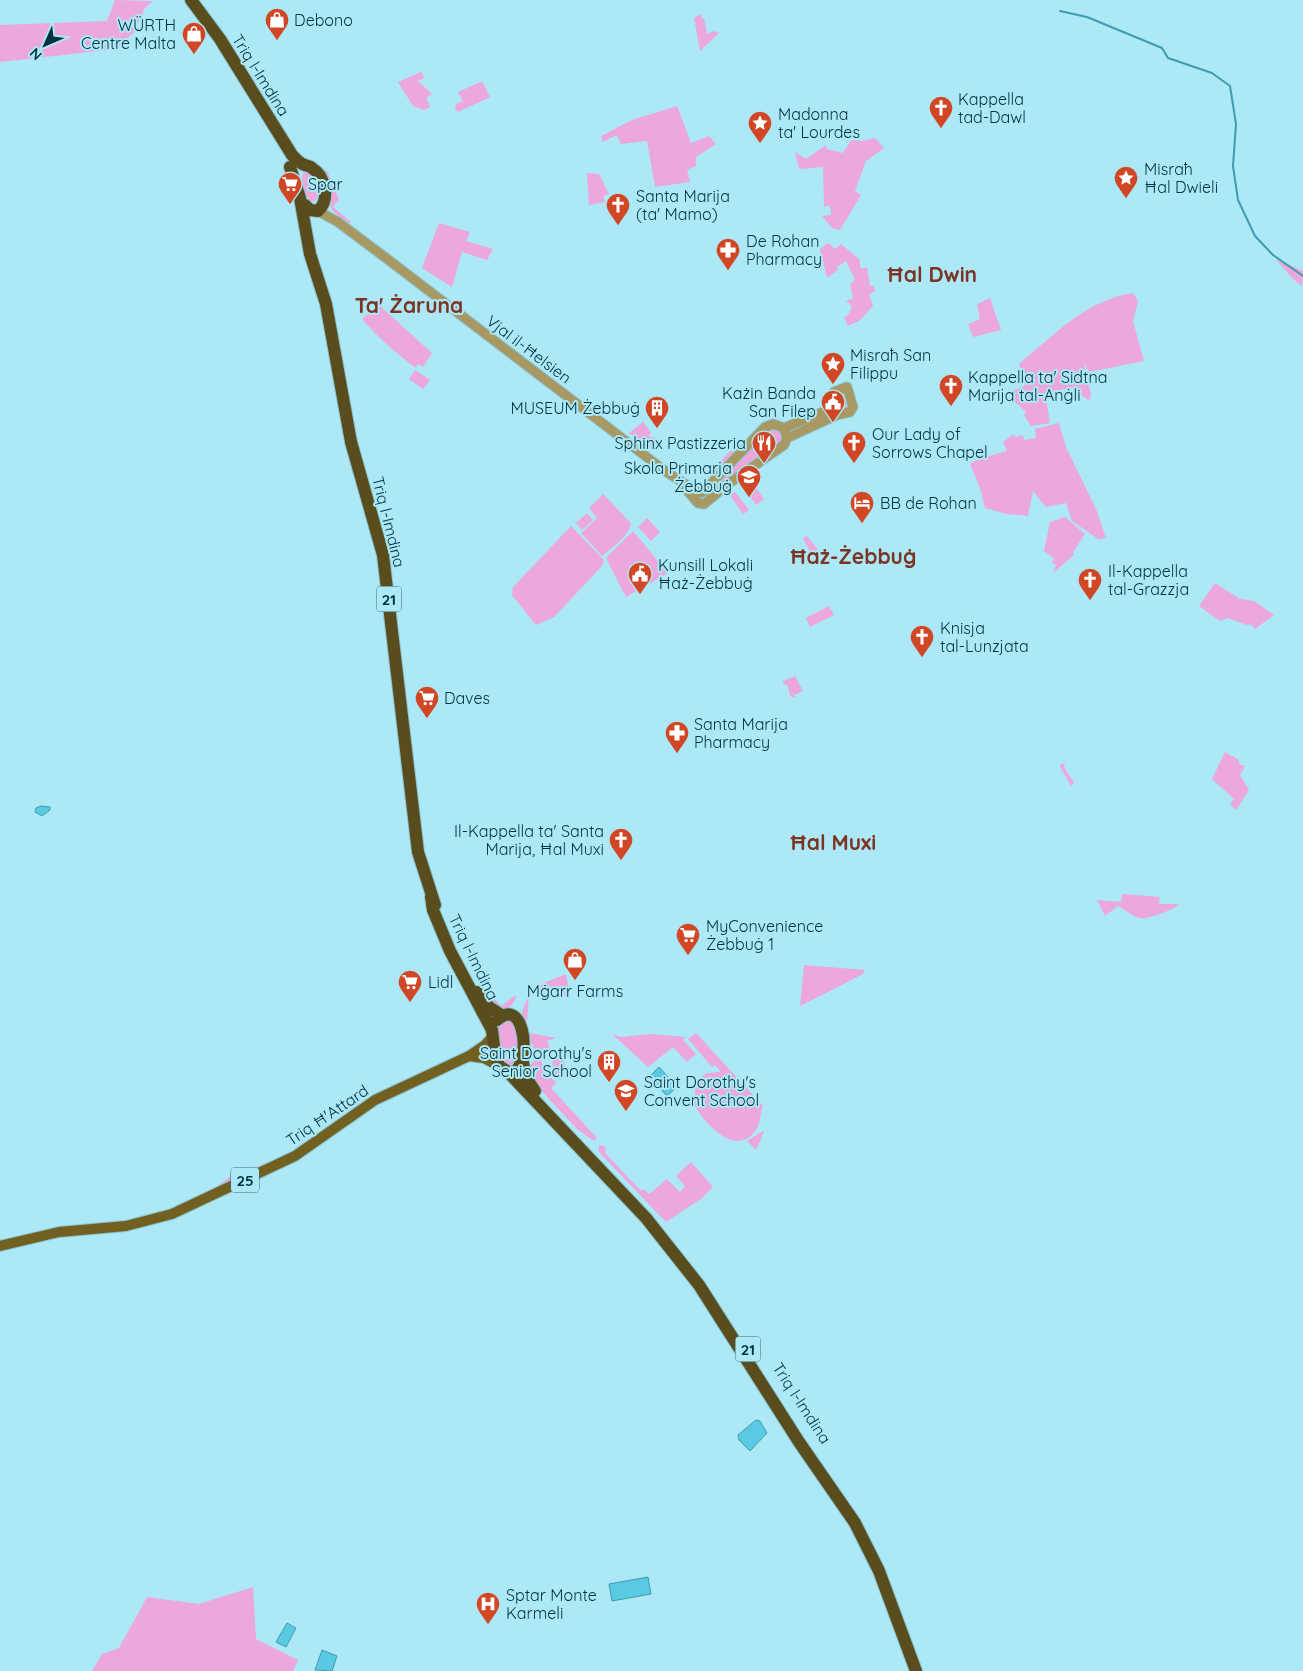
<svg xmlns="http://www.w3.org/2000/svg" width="1303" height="1671" font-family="Quicksand,sans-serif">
	<rect width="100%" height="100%" fill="#ade8f7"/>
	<!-- green -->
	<path fill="#eca7dd" d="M115,0L153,1L145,8L134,32L117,49L0,62V25L107,21Z
		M701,14L702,19L704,18L707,34L714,31L719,33L700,51L694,18Z
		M421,72L425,78L418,81L432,94L426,98L430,107L424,110L413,106L398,82Z
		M480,82L483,83L490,97L458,112L455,108L456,104L463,101L458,92Z
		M677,106L691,143L709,136L716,144L696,157V166L687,170L690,182L655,187L647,141L621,144L617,135L603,142L601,136L632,120Z
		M875,138L884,148L866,161L855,191L861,195L840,230L832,228L822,216L831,215L830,205L824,207L823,167L799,169L795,152L806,159L826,145L827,149L843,153L851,140L862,141Z
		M324,169L327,171L339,199L333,207L351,222L348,225L331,209Z
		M307,172L315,177L318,196L315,201H311C304,195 300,182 303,173Z
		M587,173L599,174L609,194L603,196L605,202L589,205Z
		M439,223L470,232L466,241L493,249L487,260L462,252L452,287L422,268Z
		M828,243L835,249L841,244L859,259L861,269L867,267L870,286H874L875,291L869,295L873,306L859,321L848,326L844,318L849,314L852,306L846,301L853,298L850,285L855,279L846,261L837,267L838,270L827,278L820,249Z
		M1276,259L1303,271L1302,286L1292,278Z
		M1133,293L1138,301L1133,321L1144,361L1089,372L1084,363L1091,395L1089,401L1073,388L1045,392L1050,423L1031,426L1024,415L1026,412L1013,400L1008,392L1025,386L1019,364C1054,335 1086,300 1133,293Z
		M990,298L1001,330L973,337L968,324L980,319L977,304Z
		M379,305L432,353L423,367L418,364L416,368C395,353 378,337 362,319Z
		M415,370L430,380L423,389L409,379Z
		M844,392L850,407L843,410L834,396Z
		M643,422L651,433L648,436L658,439L654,448L652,447L650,449L629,433Z
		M1059,423L1066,447L1096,509L1106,538L1098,539L1072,521L1066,503L1046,507L1033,491L1028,516L1007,514L985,508L980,488L970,464L978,459L1007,451L1003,442L1014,434L1015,437L1023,435L1024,440L1036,438L1035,429Z
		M780,427L785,440L710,495L707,492L770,429Z
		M731,450L736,455L715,476L711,471Z
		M755,486L764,499L756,505L747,492Z
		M735,492L749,510L743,514L730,495Z
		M603,494L631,523C630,536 611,548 602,556L581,533L597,518L589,508Z
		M587,513L593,520L582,530L576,523Z
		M1065,517L1085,534L1073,552L1074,555L1053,573L1056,565L1052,562L1054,558L1044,551L1050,522Z
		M647,518L660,532L651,541L638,527Z
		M571,526L604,560L602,566L554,617L536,625L512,595L513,587Z
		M633,531L668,573L626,597L606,558Z
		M807,536L822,555L815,561L803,538Z
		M1215,583L1240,599L1254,601L1274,615L1255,629L1251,624L1247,625L1228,618L1220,621L1199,606Z
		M829,606L834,615L810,627L806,618Z
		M795,676L803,691L794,695L795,698L790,696L788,686L783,683V681Z
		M1225,752L1239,760V764L1245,766L1240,775L1249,790L1236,810L1230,804L1234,799L1212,779Z
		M1065,763L1064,767L1074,783L1071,786L1060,767L1061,764Z
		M1122,894L1160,897L1159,904H1179C1172,911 1146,920 1139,918C1132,916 1124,909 1118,906L1105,916L1097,900L1121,902Z
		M804,965L865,970L863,974L800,1006Z
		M566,974L570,997L564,996L560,991L553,992L551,988L542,991L537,989L541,984Z
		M529,994L527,1022L525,1025L522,1012Z
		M516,995C516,1002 508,1012 499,1009C494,1007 489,1002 485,999H495L501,1006Z
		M506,1020L514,1022L522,1046L514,1066L504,1064L500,1059L497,1028Z
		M530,1033L556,1038L547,1041L550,1049L544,1054C532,1050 531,1045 530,1033Z
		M696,1033L763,1106C760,1112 761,1121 757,1128C738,1160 706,1125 695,1106V1081L707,1073L721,1072L715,1065L712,1067L688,1039Z
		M612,1034L621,1037L650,1034L686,1037L683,1040L696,1054L687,1062L673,1047L648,1067Z
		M562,1056L565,1066L576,1077L573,1080L567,1074L560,1080C554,1073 550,1068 554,1058Z
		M537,1059L541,1060L545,1071L556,1083L551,1088L597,1138L594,1141L577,1129L535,1084L530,1065Z
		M763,1131L764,1132L756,1150L747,1141Z
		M600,1145L605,1146L606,1154L640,1190H645L649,1194L667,1179L680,1192L685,1186L676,1176L691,1162L713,1187L702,1198L666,1222L599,1152L598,1148Z
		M279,1158L215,1190L214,1188L230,1177Z
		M253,1587L256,1639L298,1660L293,1671H92L102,1654L119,1648L147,1597L199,1604Z"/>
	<!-- water -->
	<path fill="#5ac9e2" stroke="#3f9cb0" d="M41,806L50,807V810L42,816L35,812L36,808Z
		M659,1067L677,1087L667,1096L649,1077Z
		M756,1420L760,1421L767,1433L750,1451L739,1440L738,1435Z
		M648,1577L651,1594L612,1601L609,1584Z
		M287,1623L296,1628L286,1647L276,1642Z
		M322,1650L337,1656L332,1671L315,1670Z"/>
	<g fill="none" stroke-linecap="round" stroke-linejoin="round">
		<!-- stream -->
		<path stroke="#3f9cb0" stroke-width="2" d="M1060,11L1087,17L1162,48L1168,58L1212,73L1230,86L1236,124L1233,166L1238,200L1255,236L1273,255L1303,276"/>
		<defs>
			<path id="minor" d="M318,211L338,222L386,258L665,471L699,493
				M784,428L830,409L834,392L847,387L853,407L850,412L837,415L787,438
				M685,488L698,503L704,504L728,484L784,445L787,438L784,428L773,424L765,427L703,492L696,494L695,500"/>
			<path id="major" d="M469,1056L484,1058L499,1066
				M0,1246L59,1232L126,1226L172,1214L295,1156L375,1100L469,1056L485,1045L493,1036"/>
			<path id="highway" d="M191,0L220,39L292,155C295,158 300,164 305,165C307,166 310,166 312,168C326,177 330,200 318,211L310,210L305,205
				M290,167L300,198L310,254L326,304L351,442L383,555L418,852L435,905
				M431,897L433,910L450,951L492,1030L495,1054L499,1066L507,1071L646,1218L699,1285L799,1442L855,1523L879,1571L916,1671
				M477,992L489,1007L503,1016
				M497,1020C523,997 530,1052 518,1068
				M523,1062L525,1076L535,1091"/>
		</defs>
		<!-- minor casing -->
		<use href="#minor" stroke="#8ac4d2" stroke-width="11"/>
		<!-- major casing -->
		<use href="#major" stroke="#8ac4d2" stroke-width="12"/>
		<!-- highway casing -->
		<use href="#highway" stroke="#8ac4d2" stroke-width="14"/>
		<!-- minor -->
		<use href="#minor" stroke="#a89963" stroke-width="9"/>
		<!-- major -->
		<use href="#major" stroke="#716020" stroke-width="10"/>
		<!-- highway -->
		<use href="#highway" stroke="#594d1e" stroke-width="12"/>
	</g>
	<!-- icons -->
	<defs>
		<symbol id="shop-pin" viewBox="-11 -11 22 30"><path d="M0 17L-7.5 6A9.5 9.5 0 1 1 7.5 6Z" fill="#d14726" stroke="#ade8f7"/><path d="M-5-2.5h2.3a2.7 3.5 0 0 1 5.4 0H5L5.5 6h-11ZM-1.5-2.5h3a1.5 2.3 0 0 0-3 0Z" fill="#fff"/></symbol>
		<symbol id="church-pin" viewBox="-11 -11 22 30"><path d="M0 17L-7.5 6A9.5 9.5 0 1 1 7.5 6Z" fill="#d14726" stroke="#ade8f7"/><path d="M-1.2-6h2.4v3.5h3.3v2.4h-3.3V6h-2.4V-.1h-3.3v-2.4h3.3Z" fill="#fff"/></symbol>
		<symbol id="sight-pin" viewBox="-11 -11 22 30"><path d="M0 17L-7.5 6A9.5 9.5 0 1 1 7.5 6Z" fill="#d14726" stroke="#ade8f7"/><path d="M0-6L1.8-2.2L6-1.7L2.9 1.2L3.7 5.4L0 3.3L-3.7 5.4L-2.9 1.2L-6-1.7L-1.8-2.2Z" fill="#fff"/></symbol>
		<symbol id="supermarket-pin" viewBox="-11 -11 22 30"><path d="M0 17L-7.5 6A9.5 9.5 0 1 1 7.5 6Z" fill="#d14726" stroke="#ade8f7"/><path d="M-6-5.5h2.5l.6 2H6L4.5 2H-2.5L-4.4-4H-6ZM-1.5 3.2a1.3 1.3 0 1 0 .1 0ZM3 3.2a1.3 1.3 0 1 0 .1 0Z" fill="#fff"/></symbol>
		<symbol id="pharmacy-pin" viewBox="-11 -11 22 30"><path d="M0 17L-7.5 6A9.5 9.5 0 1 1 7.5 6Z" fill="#d14726" stroke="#ade8f7"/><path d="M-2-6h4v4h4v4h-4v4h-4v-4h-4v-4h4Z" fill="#fff"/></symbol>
		<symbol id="civic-pin" viewBox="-11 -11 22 30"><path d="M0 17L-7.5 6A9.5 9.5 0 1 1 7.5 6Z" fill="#d14726" stroke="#ade8f7"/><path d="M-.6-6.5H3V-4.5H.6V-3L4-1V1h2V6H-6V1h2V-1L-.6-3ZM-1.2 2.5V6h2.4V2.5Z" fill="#fff"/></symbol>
		<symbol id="building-pin" viewBox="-11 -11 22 30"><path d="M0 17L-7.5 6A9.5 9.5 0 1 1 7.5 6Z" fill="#d14726" stroke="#ade8f7"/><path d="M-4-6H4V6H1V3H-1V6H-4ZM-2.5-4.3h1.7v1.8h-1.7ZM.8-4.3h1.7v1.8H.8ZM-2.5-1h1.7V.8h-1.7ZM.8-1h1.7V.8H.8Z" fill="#fff"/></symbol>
		<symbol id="restaurant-pin" viewBox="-11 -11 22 30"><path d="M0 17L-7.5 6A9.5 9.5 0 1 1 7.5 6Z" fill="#d14726" stroke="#ade8f7"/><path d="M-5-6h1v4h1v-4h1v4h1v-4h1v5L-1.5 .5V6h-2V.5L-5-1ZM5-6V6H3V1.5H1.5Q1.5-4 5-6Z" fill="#fff"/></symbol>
		<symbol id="school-pin" viewBox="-11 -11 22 30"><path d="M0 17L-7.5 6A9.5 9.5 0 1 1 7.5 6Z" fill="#d14726" stroke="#ade8f7"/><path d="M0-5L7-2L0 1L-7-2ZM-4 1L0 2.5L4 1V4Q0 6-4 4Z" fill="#fff"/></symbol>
		<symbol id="hotel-pin" viewBox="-11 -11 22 30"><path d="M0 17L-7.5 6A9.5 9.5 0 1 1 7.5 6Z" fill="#d14726" stroke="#ade8f7"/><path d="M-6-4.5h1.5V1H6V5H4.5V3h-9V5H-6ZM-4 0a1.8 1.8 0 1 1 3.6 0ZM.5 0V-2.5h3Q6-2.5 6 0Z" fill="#fff"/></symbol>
		<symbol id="hospital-pin" viewBox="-11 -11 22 30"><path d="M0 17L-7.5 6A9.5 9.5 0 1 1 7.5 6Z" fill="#d14726" stroke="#ade8f7"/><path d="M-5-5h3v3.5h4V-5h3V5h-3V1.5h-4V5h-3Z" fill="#fff"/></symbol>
	</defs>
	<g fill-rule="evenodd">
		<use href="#shop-pin" x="263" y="6" width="28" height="38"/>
		<use href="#shop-pin" x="180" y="20" width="28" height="38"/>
		<use href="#church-pin" x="927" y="94" width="28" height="38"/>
		<use href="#sight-pin" x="746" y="109" width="28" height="38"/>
		<use href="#sight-pin" x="1112" y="164" width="28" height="38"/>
		<use href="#supermarket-pin" x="276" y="170" width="28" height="38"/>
		<use href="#church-pin" x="604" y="191" width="28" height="38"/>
		<use href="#pharmacy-pin" x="714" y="236" width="28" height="38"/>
		<use href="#sight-pin" x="819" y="350" width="28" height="38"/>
		<use href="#church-pin" x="937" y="372" width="28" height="38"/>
		<use href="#civic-pin" x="819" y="388" width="28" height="38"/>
		<use href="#building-pin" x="643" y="394" width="28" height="38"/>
		<use href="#restaurant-pin" x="750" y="429" width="28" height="38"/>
		<use href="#church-pin" x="840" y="429" width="28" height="38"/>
		<use href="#school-pin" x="735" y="463" width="28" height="38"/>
		<use href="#hotel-pin" x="848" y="489" width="28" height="38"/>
		<use href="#civic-pin" x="626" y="560" width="28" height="38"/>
		<use href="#church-pin" x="1076" y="566" width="28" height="38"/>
		<use href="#church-pin" x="908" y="623" width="28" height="38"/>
		<use href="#supermarket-pin" x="413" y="684" width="28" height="38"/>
		<use href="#pharmacy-pin" x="663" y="719" width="28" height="38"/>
		<use href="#church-pin" x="607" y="826" width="28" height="38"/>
		<use href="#supermarket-pin" x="674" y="921" width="28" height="38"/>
		<use href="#shop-pin" x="561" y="946" width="28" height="38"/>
		<use href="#supermarket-pin" x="396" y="968" width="28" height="38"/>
		<use href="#building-pin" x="595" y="1048" width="28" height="38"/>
		<use href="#school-pin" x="612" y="1077" width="28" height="38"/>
		<use href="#hospital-pin" x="474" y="1590" width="28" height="38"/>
	</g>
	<g text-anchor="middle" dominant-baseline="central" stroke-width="4" stroke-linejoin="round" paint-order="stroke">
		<!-- shield labels -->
		<g fill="#ade8f7" stroke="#346975" stroke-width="1">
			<rect x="376.5" y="586.5" width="25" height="25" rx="4"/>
			<rect x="231" y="1167.5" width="28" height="25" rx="4"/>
			<rect x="735.5" y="1336.5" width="25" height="25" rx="4"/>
		</g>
		<g font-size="15" font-weight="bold" fill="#00333d">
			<text x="389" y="599">21</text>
			<text x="245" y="1180">25</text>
			<text x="748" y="1349">21</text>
		</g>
		<!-- poi labels -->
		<g font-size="16" fill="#00333d" stroke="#ade8f7" text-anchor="start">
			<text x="294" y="20">Debono</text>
			<text x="176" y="25" text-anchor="end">WÜRTH<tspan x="176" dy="18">Centre Malta</tspan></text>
			<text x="958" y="99">Kappella<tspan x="958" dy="18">tad-Dawl</tspan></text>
			<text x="778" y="114">Madonna<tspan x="778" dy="18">ta' Lourdes</tspan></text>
			<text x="1144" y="169">Misraħ<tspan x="1144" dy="18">Ħal Dwieli</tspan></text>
			<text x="308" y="184">Spar</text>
			<text x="636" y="196">Santa Marija<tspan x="636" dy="18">(ta' Mamo)</tspan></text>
			<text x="746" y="241">De Rohan<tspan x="746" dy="18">Pharmacy</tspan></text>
			<text x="850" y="355">Misraħ San<tspan x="850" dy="18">Filippu</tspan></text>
			<text x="968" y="377">Kappella ta' Sidtna<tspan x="968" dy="18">Marija tal-Anġli</tspan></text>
			<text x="816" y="393" text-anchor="end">Każin Banda<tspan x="816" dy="18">San Filep</tspan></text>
			<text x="640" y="408" text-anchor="end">MUSEUM Żebbuġ</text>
			<text x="872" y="434">Our Lady of<tspan x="872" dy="18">Sorrows Chapel</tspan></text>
			<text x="746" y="443" text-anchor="end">Sphinx Pastizzeria</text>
			<text x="732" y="468" text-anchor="end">Skola Primarja<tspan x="732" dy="18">Żebbuġ</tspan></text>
			<text x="880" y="503">BB de Rohan</text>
			<text x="658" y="565">Kunsill Lokali<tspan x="658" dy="18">Ħaż-Żebbuġ</tspan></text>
			<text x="1108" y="571">Il-Kappella<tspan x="1108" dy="18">tal-Grazzja</tspan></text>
			<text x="940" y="628">Knisja<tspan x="940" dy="18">tal-Lunzjata</tspan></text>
			<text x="444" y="698">Daves</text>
			<text x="694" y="724">Santa Marija<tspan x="694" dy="18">Pharmacy</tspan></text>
			<text x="604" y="831" text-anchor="end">Il-Kappella ta' Santa<tspan x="604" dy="18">Marija, Ħal Muxi</tspan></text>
			<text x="706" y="926">MyConvenience<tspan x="706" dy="18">Żebbuġ 1</tspan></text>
			<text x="428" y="982">Lidl</text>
			<text x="575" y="991" text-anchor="middle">Mġarr Farms</text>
			<text x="592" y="1053" text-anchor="end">Saint Dorothy's<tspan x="592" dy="18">Senior School</tspan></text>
			<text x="644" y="1082">Saint Dorothy's<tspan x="644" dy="18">Convent School</tspan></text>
			<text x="506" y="1595">Sptar Monte<tspan x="506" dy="18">Karmeli</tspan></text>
		</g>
		<!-- street labels -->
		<g font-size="16" fill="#00333d" stroke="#ade8f7">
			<text transform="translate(261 75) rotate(58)">Triq l-Imdina</text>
			<text transform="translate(529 349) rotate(37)">Vjal il-Ħelsien</text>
			<text transform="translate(389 522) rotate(76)">Triq l-Imdina</text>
			<text transform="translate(474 957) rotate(64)">Triq l-Imdina</text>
			<text transform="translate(327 1115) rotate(-34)">Triq Ħ'Attard</text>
			<text transform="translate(802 1403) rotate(57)">Triq l-Imdina</text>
		</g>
		<!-- district labels -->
		<g font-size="21" font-weight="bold" fill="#7a3525" stroke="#ade8f7">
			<text x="932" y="274">Ħal Dwin</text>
			<text x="409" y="305">Ta' Żaruna</text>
			<text x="853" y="556">Ħaż-Żebbuġ</text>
			<text x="833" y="842">Ħal Muxi</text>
		</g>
	</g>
	<!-- north arrow -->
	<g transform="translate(45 45) rotate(225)" stroke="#ade8f7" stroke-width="4" paint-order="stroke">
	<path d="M0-4L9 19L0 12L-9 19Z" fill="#00333d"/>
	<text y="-8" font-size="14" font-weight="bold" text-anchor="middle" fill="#00333d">N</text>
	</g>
</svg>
